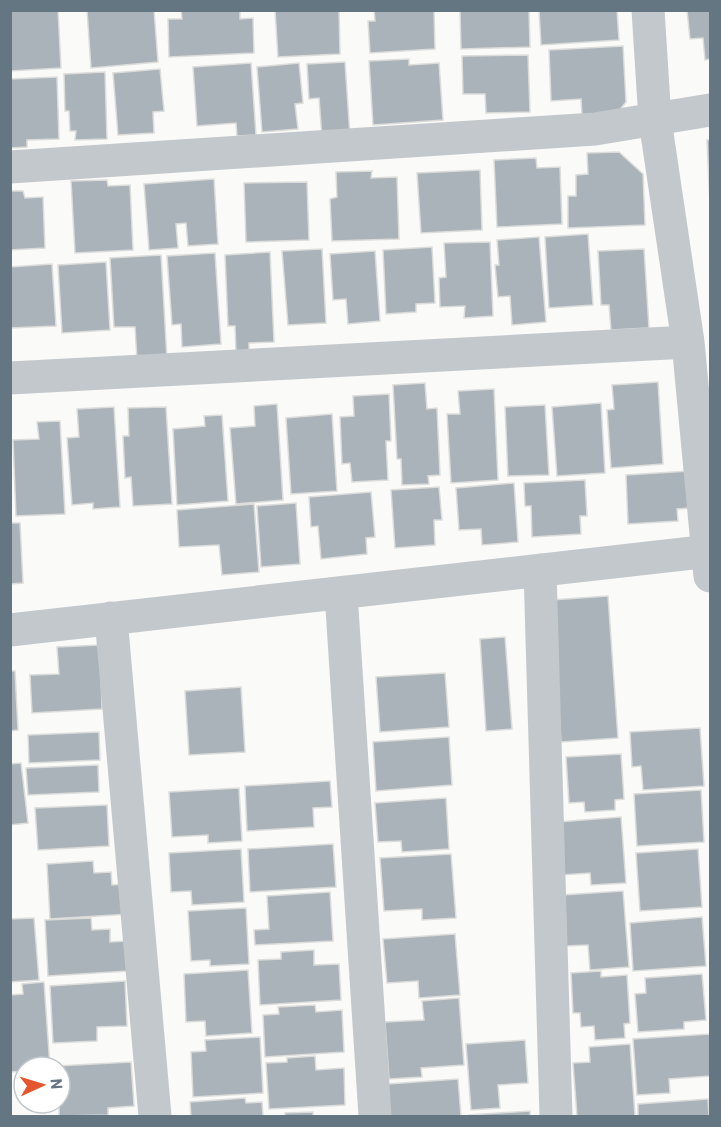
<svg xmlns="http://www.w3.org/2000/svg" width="721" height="1127" font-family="Barlow,sans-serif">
	<rect width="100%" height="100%" fill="#fafaf8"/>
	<!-- building -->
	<path fill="#aab3b9" stroke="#dcdcda" stroke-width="1.5" d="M10,10H58L61,68L10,71Z
		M87,10H154L158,62L91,68Z
		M181,10H240V19L253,18L254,53L169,57L168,19H182Z
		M275,10H339L340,54L278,57Z
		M374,10H434L435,49L370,53L368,21H375Z
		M460,10H529L530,47L461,49Z
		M539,10H617L619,40L541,45Z
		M687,10H710V59L705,60L703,38L690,39Z
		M623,46L626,102L617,113L582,115L581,99L551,101L549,50Z
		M528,55L530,112L486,113L485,94H463L462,56Z
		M409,59V65L439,63L443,120L373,125L369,61Z
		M345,62L350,136L322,137L319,98L309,99L307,64Z
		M251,63L256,135L237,136L236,123L197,126L193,67Z
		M299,63L303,103L295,104L298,129L262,132L257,67Z
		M160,69L164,111L153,112L154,133L118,135L113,73Z
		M105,72L107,139L75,140L76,131H70L69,111H65L64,74Z
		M57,77L59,139L27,140V147L10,148V79Z
		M707,140H710V205Z
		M619,152L643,174L645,225L568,228V196H576V175L588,174L587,153Z
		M536,158L537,168L560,167L562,224L497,227L494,160Z
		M480,170L482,230L421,233L417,173Z
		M372,171L371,178L397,177L399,239L332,241L330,199L337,197L336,172Z
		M214,179L218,244L188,246L186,223L176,224L178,248L149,250L144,184Z
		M107,180L108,186L130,185L133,250L75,253L71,181Z
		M307,182L309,240L246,242L244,183Z
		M10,191H23L25,198L43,197L45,248L10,250Z
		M588,234L593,305L549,308L545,237Z
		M539,237L546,322L512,325L510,296L498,297L495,265H499L497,240Z
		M490,242L493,316L464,318L465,306L440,307L439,278L446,277L444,243Z
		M432,247L435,303L416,304V312L386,314L383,250Z
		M322,249L326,323L288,325L282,251Z
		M644,249L649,328L611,330L609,305H601L598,251Z
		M375,251L380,321L348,324L346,299L333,300L330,254Z
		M270,252L274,342L249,343V351L236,352L235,326H228L225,255Z
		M215,253L221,344L182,347L181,324L172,325L167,256Z
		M161,255L167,359L137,360L135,327H114L110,258Z
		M106,262L110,330L62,333L58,265Z
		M52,264L56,326L10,328V267Z
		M658,382L663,464L611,468L607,410L614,409L612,385Z
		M425,383L427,409L437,408L440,475L428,476L429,484L402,485L401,459H397L393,385Z
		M494,389L498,480L451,483L447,414H460L458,391Z
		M389,394L391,441H386L388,480L352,482L350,463L342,464L340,417L354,416L353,396Z
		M601,403L605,473L557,476L552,407Z
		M277,404L283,500L236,504L230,428L255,426L254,406Z
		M545,405L549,475L508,476L505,407Z
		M114,407L120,507L93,509V503L72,505L67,438L79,437L77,409Z
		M166,407L172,504L133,506L131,477L125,478L123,436H129L128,408Z
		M332,414L337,491L291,494L286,418Z
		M222,415L228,501L177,505L173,429L205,426L204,416Z
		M60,421L65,514L16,516L13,440L39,439L37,422Z
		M689,471L691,508L677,509L678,521L628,524L626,475Z
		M585,480L587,516H580L581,534L532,537L531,506H525L524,483Z
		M514,483L518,542L482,545L481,529L459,530L456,488Z
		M439,487L442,520H434L435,545L395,548L391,490Z
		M371,492L375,537L366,538L367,554L321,559L318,526L311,527L309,497Z
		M296,503L300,564L261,567L257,506Z
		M254,504L259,572L222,575L219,545L179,547L177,510Z
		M10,523H20L23,583L10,584Z
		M608,596L618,738L561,742L551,600Z
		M505,637L512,729L486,731L480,639Z
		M100,645L102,709L32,713L30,675L59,674L57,647Z
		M10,671H15L18,730L10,731Z
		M445,673L449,727L380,732L376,677Z
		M241,687L245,752L189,755L185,691Z
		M700,728L704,786L643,790L641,766L632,767L630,732Z
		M99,732L100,760L29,763L28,735Z
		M449,737L452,785L376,791L373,742Z
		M621,754L624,799L615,800V810L585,812L584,802L569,803L566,757Z
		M21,763L28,823L10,825V764Z
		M98,765L99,792L28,795L26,768Z
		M330,781L332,807L313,808L314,827L247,831L245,786Z
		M239,788L242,841L208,843V835L172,837L169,792Z
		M701,790L704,842L637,846L634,794Z
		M446,798L449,849L402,852L401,841L378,842L375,803Z
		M107,805L109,846L38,850L35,808Z
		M621,817L626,883L591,885L590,873L561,875L558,822Z
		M333,844L336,887L250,892L248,849Z
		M241,849L244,902L192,905L191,891L171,892L169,853Z
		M698,849L702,907L640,911L636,853Z
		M451,854L456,918L422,920V909L384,911L380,858Z
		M93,861L94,873L111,872L112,885L127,884L130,914L50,919L47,864Z
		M623,891L629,967L590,970L588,945L565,946L562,895Z
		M330,892L333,941L255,945L254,930L269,929L267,896Z
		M246,908L249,964L210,966V960L191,961L188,911Z
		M702,917L706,966L633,971L630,923Z
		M34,918L39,980L10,982V919Z
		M91,918L92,930L110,929V942L127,941L128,971L48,976L45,920Z
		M455,934L460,995L419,998L418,981L387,983L383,939Z
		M314,950V965L339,964L341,1000L260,1005L258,960L281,959V952Z
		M248,970L252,1033L206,1036L205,1021L186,1022L184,974Z
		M601,971V977L627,975L630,1023L624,1024L625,1038L595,1040L594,1026L581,1027L580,1013H573L571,973Z
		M702,974L706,1020L684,1022V1029L638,1032L635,994L646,993L645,978Z
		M125,981L127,1026L97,1027V1041L53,1043L50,986Z
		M44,982L50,1067H24V1071L10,1072V995L23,994L22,984Z
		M459,998L464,1065L421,1068L422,1077L389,1079L385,1022L424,1020L422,1001Z
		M315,1005L316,1012L342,1010L344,1052L265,1057L263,1015L279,1014L278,1007Z
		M710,1034V1076L669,1079L670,1093L637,1095L633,1039Z
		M260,1037L263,1093L193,1097L191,1052L206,1051L205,1040Z
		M525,1040L528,1083L498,1085L500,1108L471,1110L466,1044Z
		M630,1044L635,1116H577L573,1063L590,1062L589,1047Z
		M315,1056L316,1070L344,1068L345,1105L269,1109L266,1063L287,1062V1058Z
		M131,1062L134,1106L108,1108V1115L59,1116L60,1067L57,1066Z
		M458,1079L461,1116H390L388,1084Z
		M245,1098L246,1103L262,1102L263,1116H191L190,1102Z
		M708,1099L709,1116H638V1104Z
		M530,1111V1116H469V1115Z
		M313,1112V1116H285V1113Z"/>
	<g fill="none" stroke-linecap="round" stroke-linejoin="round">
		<!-- minor -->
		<path stroke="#c3c8cc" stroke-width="33" d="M648,10L655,120L688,342L710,576
			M10,167L595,129L710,110
			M10,378L688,342
			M540,570L556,1116
			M341,593L375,1116
			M111,618L155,1116
			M10,630L710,551"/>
	</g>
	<!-- border -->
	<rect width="721" height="1127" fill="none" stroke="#657683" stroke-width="24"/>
	<!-- north arrow -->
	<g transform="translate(42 1085) rotate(86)"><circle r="28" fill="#ffffff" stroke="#c1c8cd" stroke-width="1.5"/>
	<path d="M0-4.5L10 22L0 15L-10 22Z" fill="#e4572e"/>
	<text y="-9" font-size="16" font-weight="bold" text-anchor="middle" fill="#657683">N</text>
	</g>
</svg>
